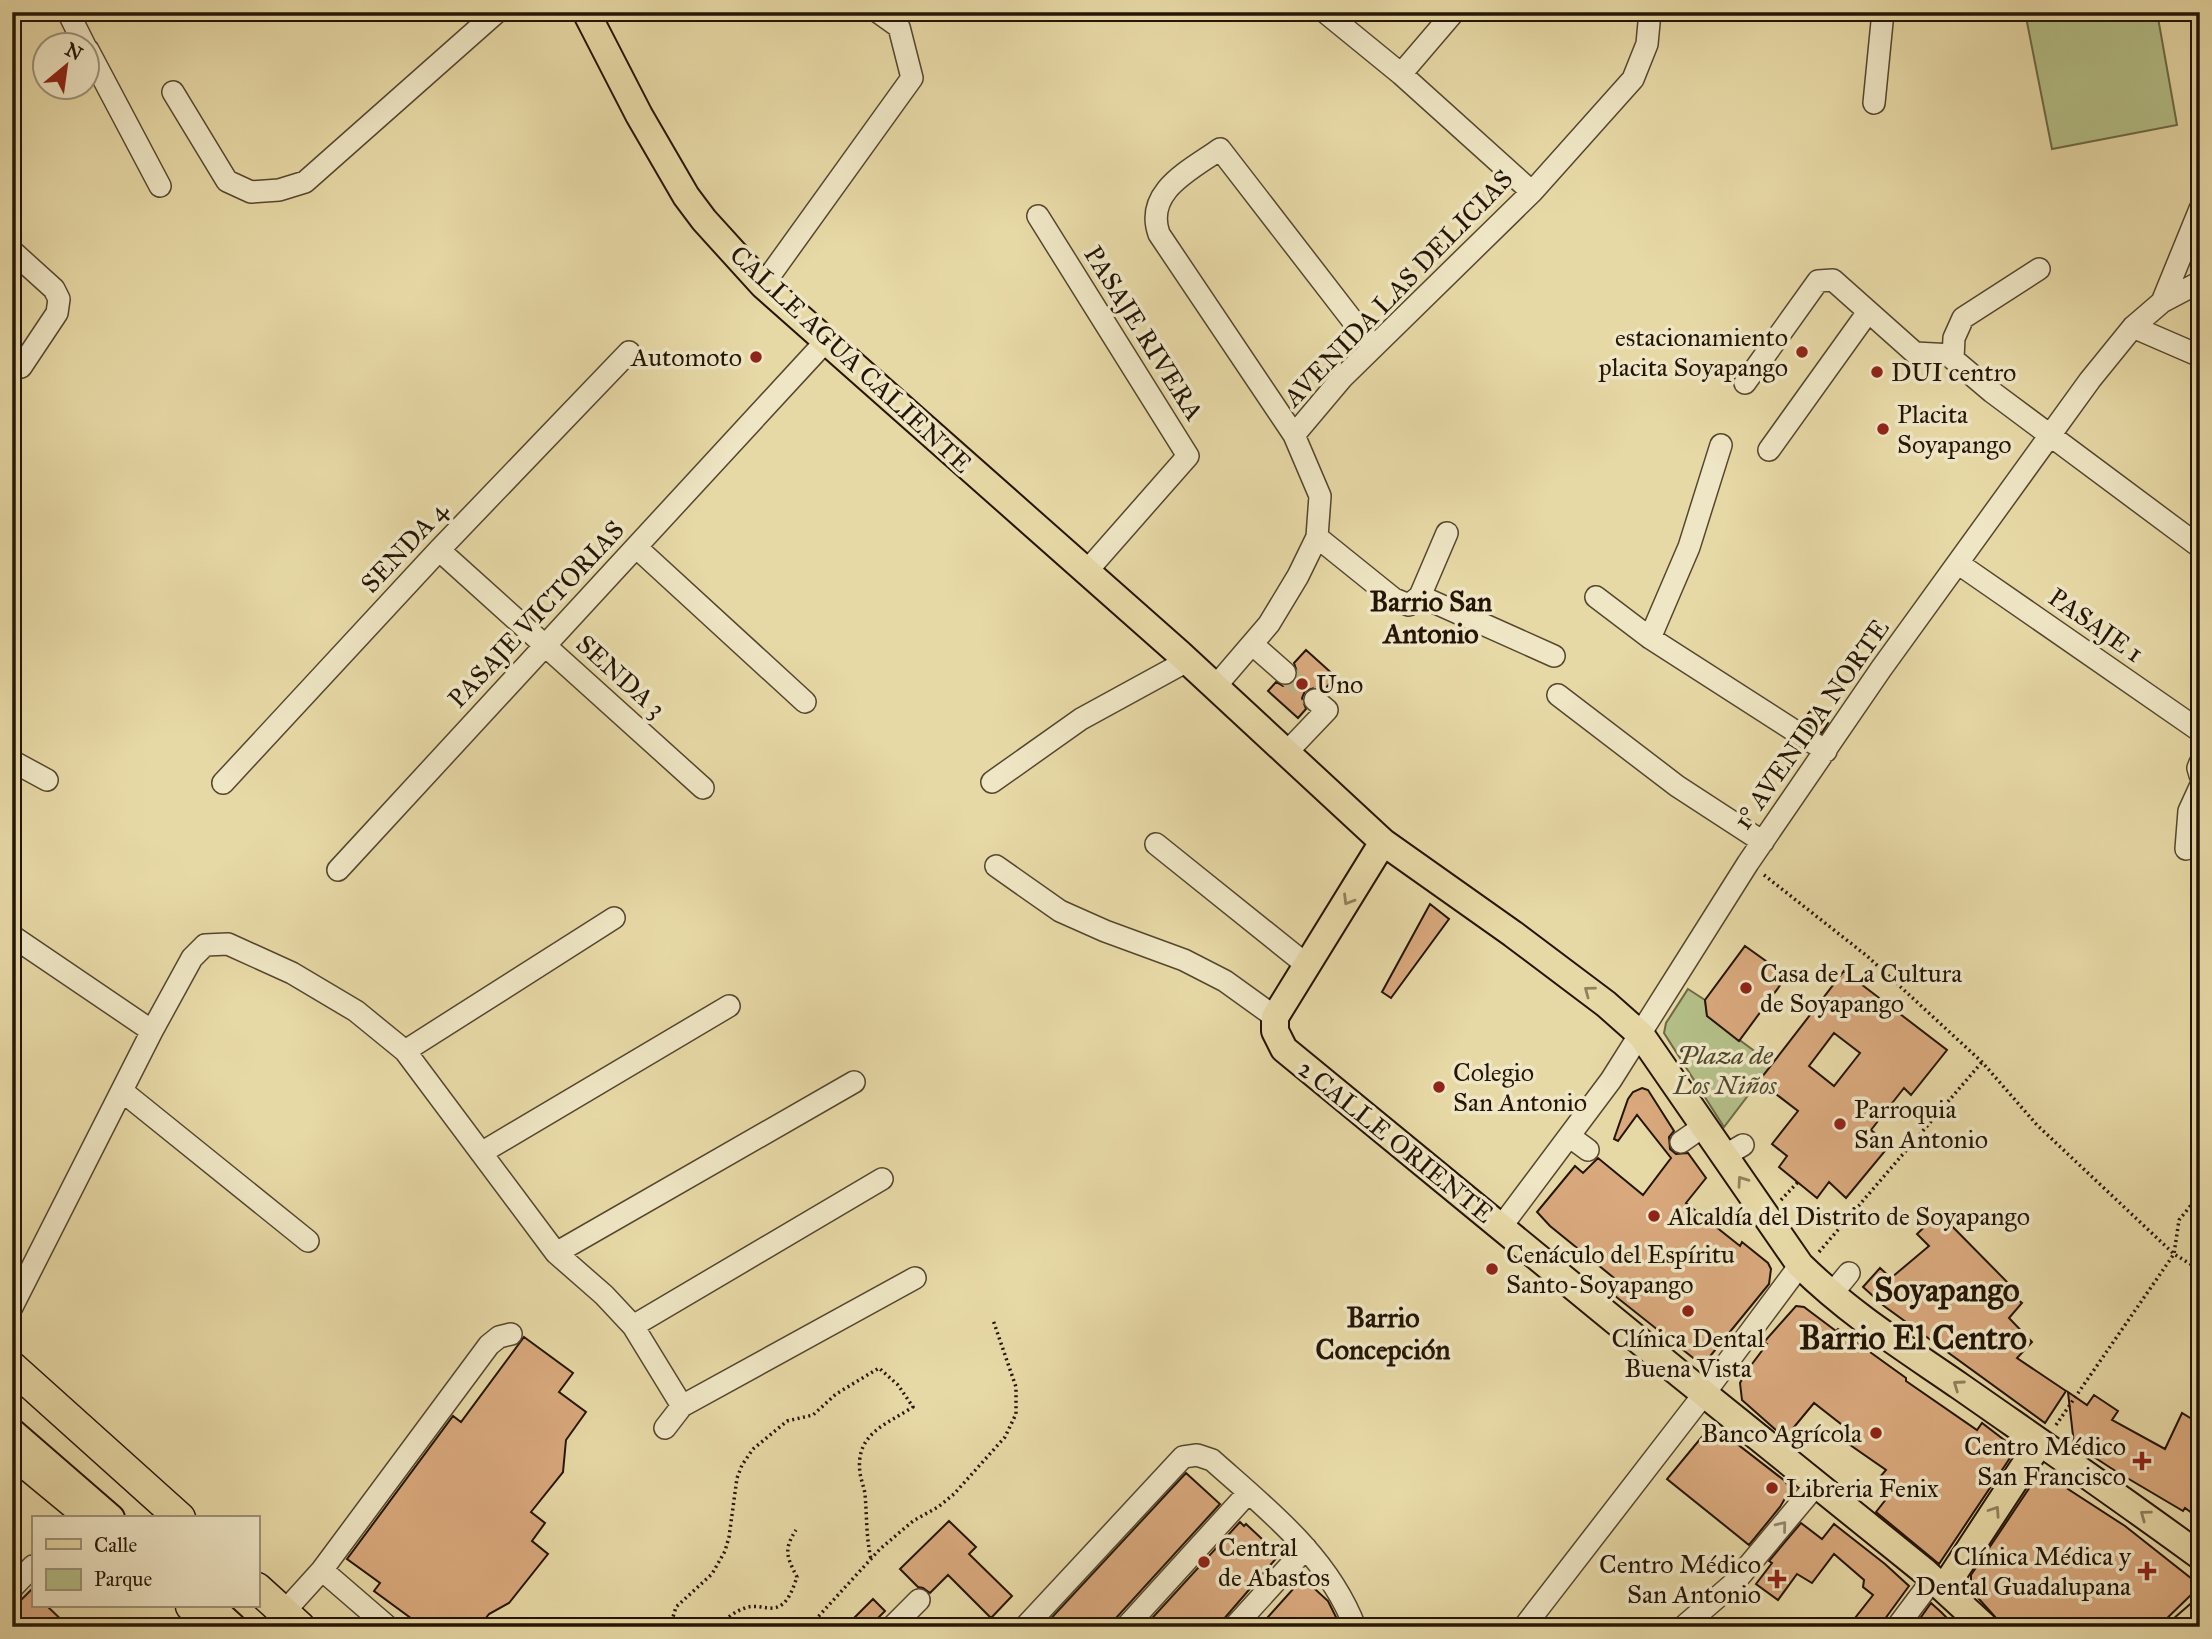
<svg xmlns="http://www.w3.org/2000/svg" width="2212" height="1639" font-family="'IM FELL Great Primer',serif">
	<rect width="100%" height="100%" fill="#e7d9a6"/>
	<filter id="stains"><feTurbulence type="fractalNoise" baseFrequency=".00286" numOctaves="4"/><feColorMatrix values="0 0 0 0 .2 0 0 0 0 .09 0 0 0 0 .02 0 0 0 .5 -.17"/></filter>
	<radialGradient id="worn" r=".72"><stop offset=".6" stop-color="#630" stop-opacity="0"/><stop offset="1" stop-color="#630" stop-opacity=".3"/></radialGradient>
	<!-- green -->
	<path fill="#b4bf88" stroke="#6c6a47" stroke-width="2" d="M2025,12H2157L2177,125L2052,149Z
		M1688,989L1705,1000L1707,1016L1772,1064L1724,1127L1664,1033L1666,1023Z"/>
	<!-- building -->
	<path fill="#d9a97d" stroke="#241506" stroke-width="2" fill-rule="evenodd" d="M1306,650L1336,677L1324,690L1317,687L1305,691L1302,698L1306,709L1298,718L1268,691L1276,682L1283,686L1294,682L1298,675L1294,663Z
		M1810,711L1828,723L1822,733L1803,721Z
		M1430,904L1449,919L1391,998L1382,992Z
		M1745,946L1787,976L1739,1041L1707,1016L1705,1000Z
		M1844,971L1947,1050L1911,1095L1904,1088L1871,1130L1890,1145L1846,1198L1829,1182L1817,1198L1779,1167L1787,1156L1772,1144L1798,1111L1759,1081ZM1834,1033L1860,1053L1834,1086L1809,1066Z
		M1642,1088L1648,1090L1674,1131L1669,1137L1670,1149L1676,1154L1688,1153L1706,1178L1686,1203L1740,1246L1742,1242L1768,1263L1771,1269L1769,1284L1707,1360L1697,1361L1610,1292L1619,1282L1550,1226L1537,1212L1575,1166L1583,1173L1598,1158L1643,1195L1671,1158L1637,1115L1618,1141L1614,1139L1628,1099L1633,1092Z
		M1939,1213L2013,1288L2009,1293L2022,1303L2009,1318L2032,1342L2017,1358L2066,1391L2045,1423L1884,1306L1863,1287L1880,1268L1891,1278L1929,1246L1917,1234Z
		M1796,1306L1804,1307L1836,1331L1838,1329L1906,1378V1381L1977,1430L1982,1423L2016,1449L1939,1564L1876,1512L1894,1489L1879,1478L1886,1470L1840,1438L1846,1428L1814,1403L1785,1438L1742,1400L1740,1383L1746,1372L1767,1344L1764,1342Z
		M524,1337L573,1373L559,1392L586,1412L566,1440L563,1472L531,1512L545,1523L532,1541L548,1554L509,1603L489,1614L479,1627H423L374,1591L380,1583L347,1559L453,1416L461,1422Z
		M2068,1392L2087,1405L2094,1395L2118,1411L2112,1420L2165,1449L2182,1413L2200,1424V1519L2185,1508L2183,1511L2117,1472L2074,1444Z
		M1710,1427L1719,1430L1785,1481L1788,1486L1787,1495L1780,1507L1749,1545L1667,1479Z
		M2052,1472L2071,1485L2068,1489L2125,1526L2192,1579L2195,1584L2194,1592L2158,1627H2004L1971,1590V1575L2034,1481Z
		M1186,1473L1220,1504L1116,1618L1113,1627H1043Z
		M949,1521L976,1547L969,1554L1012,1596L991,1618L948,1575L930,1593L923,1588L918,1587L900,1569Z
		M1240,1522L1244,1526L1246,1524L1279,1555L1217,1627H1144Z
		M1801,1523L1822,1539L1834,1524L1885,1564L1909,1586L1879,1627H1848L1873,1595L1863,1587L1864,1580L1834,1554L1812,1583L1797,1574L1778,1600L1756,1584L1772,1563L1769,1561Z
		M1303,1578L1328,1601L1338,1621L1332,1627H1259Z
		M33,1588V1606H47L69,1627H12V1609Z
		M873,1599L885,1611L869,1627H845Z
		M1931,1603L1941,1612L1956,1627H1928L1919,1620Z"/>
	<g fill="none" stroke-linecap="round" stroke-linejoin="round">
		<!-- minor-tunnel -->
		<path stroke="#c0b286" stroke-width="21" stroke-dasharray="21 10" stroke-linecap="butt" d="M1285,673L1315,700"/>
		<defs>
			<path id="minor" d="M68,12L85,46
				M1325,12L1401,74L1532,192
				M88,50L160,186
				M1401,74L1454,12
				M173,92L227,181L251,192L279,190L305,182L497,12
				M1874,103L1883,12
				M1038,216L1188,456L1086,572
				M12,251L54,289L59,299L57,313L21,367L12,369
				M2039,269L1963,318L1954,338L1953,359L1992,392L2200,547
				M763,285L912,78L899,27L878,12
				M2162,302L2200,209
				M2133,327L2200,356
				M1745,383L1818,281L1833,280L1915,353L1953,355
				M1294,435L1342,378L1532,192L1633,79L1647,44L1650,12
				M1769,450L1868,312
				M1317,537L1394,599L1409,605L1420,596L1447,533
				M636,547L805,702
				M439,550L703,788
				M1959,564L2200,731
				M1420,596L1554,656
				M1596,597L1650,638L1826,751
				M1650,638L1689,547L1721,445
				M1252,644L1285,673
				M1215,687L1269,624L1298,576L1317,537L1320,496L1294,435L1159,234C1144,191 1191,170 1220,149L1373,347
				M1558,695L1677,786L1763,842
				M1286,753L1327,710L1315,700
				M12,761L47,780
				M2200,763L2198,768L2200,775
				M992,782L1081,719L1187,661
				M223,783L439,550L629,352
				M1156,844L1308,966
				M2186,849L2189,811L2200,787
				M996,866L1060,911L1105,931L1184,960L1225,981L1275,1017
				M338,870L826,341
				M12,936L152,1031
				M405,1051L614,918
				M122,1091L308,1241
				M1569,1136L1588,1150
				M1681,1142L1704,1126
				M481,1153L729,1006
				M1724,1156L1743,1145
				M1501,1227L1611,1080L1748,863L1881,669L2090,380L2133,327L2162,302L2200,282
				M556,1253L854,1082
				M1831,1295L1849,1273
				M12,1307L152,1031L192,958L205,945L228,944L292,973L356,1011L405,1051L556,1253L604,1295L633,1326L682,1406L665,1428
				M633,1326L882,1179
				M682,1406L915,1278
				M322,1570L388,1627
				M12,1588L33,1566
				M284,1612L322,1570L489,1345L499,1337L511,1334
				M892,1627L919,1600
				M1025,1627L1183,1457L1197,1455L1212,1460C1267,1509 1328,1556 1355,1627
				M1126,1627L1248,1493
				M1234,1627L1306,1548
				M1524,1627L1704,1394L1800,1265
				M1683,1627L1734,1583L1816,1485
				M1897,1627L1933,1579"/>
			<path id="major" d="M586,12L639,115L686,196L704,220L763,285L1180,654L1383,842L1513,934L1606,1004L1641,1035L1800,1265C1851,1315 1903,1347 1961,1387C2041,1443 2121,1498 2200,1556
				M1383,842L1275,1017V1031L1284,1049L1681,1375L1924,1571L1985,1627
				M12,1432L111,1518
				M1944,1588L2040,1442
				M210,1606L233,1627
				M2185,1627L2200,1614"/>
			<path id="highway" d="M12,1367L180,1518
				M12,1452L92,1518
				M257,1588L300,1627
				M191,1606L214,1627"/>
		</defs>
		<!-- minor casing -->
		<use href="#minor" stroke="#55462e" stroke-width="24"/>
		<!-- major casing -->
		<use href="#major" stroke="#241506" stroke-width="30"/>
		<!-- highway casing -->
		<use href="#highway" stroke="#241506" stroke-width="33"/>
		<!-- path -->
		<path stroke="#241506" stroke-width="3.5" stroke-dasharray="2 3.5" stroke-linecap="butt" d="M1764,875L1867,956L1982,1062L2037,1125L2174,1254L2200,1270
			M1781,1200L1798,1182
			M1819,1252L1982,1062
			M2056,1425L2174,1254L2179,1220L2200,1194
			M670,1627L676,1607L712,1574L725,1551L729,1537L737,1478L742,1465L753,1449L787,1421L813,1415L836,1394L879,1368L898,1385L913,1407C885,1425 855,1434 860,1473C861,1480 864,1487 865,1494C867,1517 866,1537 871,1559
			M716,1627C725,1620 735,1611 745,1608C755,1604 765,1609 774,1608C788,1606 793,1588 797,1577C787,1557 783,1550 796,1530
			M806,1627L817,1618L880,1549L913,1521L938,1507L954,1494L1005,1437L1016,1414V1387L993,1320"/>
		<!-- minor -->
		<use href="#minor" stroke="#efe6c5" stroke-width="21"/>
		<!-- major -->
		<use href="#major" stroke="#e7d9a6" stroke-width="26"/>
		<!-- highway -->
		<use href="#highway" stroke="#e7d9a6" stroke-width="30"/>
	</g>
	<!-- one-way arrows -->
	<defs><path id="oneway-chevron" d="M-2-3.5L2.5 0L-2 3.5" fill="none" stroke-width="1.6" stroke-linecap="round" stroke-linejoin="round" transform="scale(1.75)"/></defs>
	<g stroke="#8f815e">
		<use href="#oneway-chevron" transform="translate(1348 900) rotate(121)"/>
		<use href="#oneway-chevron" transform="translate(1589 991) rotate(-143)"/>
		<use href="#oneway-chevron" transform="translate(1742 1181) rotate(-125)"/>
		<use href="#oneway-chevron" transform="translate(1958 1385) rotate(-145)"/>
		<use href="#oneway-chevron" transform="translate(1995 1511) rotate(-56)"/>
		<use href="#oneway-chevron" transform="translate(2145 1515) rotate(-144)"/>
	</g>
	<use stroke="#94886f" href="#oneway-chevron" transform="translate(1782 1526) rotate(-51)"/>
	<!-- markers -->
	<g fill="#8f2418" stroke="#efe6c5" stroke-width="2.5">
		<circle cx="1802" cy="352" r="7"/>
		<circle cx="756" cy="357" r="7"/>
		<circle cx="1877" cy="372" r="7"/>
		<circle cx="1883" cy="429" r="7"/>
		<circle cx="1302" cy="684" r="7"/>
		<circle cx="1746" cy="988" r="7"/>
		<circle cx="1439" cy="1087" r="7"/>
		<circle cx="1840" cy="1124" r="7"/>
		<circle cx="1654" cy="1216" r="7"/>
		<circle cx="1492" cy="1269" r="7"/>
		<circle cx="1688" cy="1311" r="7"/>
		<circle cx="1876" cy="1433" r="7"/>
		<path d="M2138.5 1450.5h7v7h7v7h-7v7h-7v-7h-7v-7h7z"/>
		<circle cx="1772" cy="1488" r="7"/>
		<circle cx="1204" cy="1562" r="7"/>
		<path d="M2143.5 1560.5h7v7h7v7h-7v7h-7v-7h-7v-7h7z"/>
		<path d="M1773.5 1568.5h7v7h7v7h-7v7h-7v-7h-7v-7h7z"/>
	</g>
	<g text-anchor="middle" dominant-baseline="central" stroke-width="7" stroke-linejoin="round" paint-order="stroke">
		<!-- street labels -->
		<g font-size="26" fill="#241506" stroke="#efe6c5">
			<text transform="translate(1398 288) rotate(-46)">AVENIDA LAS DELICIAS</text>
			<text transform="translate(1144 333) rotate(58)">PASAJE RIVERA</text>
			<text transform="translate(851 359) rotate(43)">CALLE AGUA CALIENTE</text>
			<text transform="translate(404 547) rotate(-47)">SENDA 4</text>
			<text transform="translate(536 614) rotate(-47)">PASAJE VICTORIAS</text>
			<text transform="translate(2096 625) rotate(35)">PASAJE 1</text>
			<text transform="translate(621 676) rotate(42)">SENDA 3</text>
			<text transform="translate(1811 724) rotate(-55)">1° AVENIDA NORTE</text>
			<text transform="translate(1396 1141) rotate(39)">2 CALLE ORIENTE</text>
		</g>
		<!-- poi labels -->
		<g font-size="26" fill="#241506" stroke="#efe6c5" text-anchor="start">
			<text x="1788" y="337" text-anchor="end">estacionamiento<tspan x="1788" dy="30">placita Soyapango</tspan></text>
			<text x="742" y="357" text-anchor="end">Automoto</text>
			<text x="1891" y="372">DUI centro</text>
			<text x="1897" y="414">Placita<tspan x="1897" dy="30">Soyapango</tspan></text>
			<text x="1316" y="684">Uno</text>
			<text x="1760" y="973">Casa de La Cultura<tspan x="1760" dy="30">de Soyapango</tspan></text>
			<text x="1453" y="1072">Colegio<tspan x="1453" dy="30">San Antonio</tspan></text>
			<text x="1854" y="1109">Parroquia<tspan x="1854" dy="30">San Antonio</tspan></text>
			<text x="1668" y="1216">Alcaldía del Distrito de Soyapango</text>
			<text x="1506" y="1254">Cenáculo del Espíritu<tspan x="1506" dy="30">Santo-Soyapango</tspan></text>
			<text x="1688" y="1338" text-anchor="middle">Clínica Dental<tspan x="1688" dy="30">Buena Vista</tspan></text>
			<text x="1862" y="1433" text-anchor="end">Banco Agrícola</text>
			<text x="2126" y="1446" text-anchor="end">Centro Médico<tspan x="2126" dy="30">San Francisco</tspan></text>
			<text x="1786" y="1488">Libreria Fenix</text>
			<text x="1218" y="1547">Central<tspan x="1218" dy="30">de Abastos</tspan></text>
			<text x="2131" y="1556" text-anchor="end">Clínica Médica y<tspan x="2131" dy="30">Dental Guadalupana</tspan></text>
			<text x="1761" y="1564" text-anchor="end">Centro Médico<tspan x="1761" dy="30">San Antonio</tspan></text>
		</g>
		<!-- park labels -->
		<g font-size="26" font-style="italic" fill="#4f482d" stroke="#efe6c5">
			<text x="1725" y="1055">Plaza de<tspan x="1725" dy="30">Los Niños</tspan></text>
		</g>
		<!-- neighbourhood labels -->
		<g font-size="28" font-weight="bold" fill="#241506" stroke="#efe6c5">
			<text x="1431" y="601">Barrio San<tspan x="1431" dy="32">Antonio</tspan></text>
			<text x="1383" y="1317">Barrio<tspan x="1383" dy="32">Concepción</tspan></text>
		</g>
		<!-- district labels -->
		<g font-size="33" font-weight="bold" fill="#241506" stroke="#efe6c5">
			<text x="1947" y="1290">Soyapango</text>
			<text x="1913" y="1338">Barrio El Centro</text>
		</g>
	</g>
	<!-- margin -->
	<rect width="2212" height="1639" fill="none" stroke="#e7d9a6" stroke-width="42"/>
	<rect x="14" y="14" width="2184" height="1611" fill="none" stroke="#241506" stroke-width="3.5"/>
	<rect x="21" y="21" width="2170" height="1597" fill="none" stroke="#241506" stroke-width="2"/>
	<!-- legend -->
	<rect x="32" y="1516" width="228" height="91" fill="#efe6c5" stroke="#9e9279" stroke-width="2"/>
	<rect x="46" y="1539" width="35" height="10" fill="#e7d9a6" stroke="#9e9279" stroke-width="2"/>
	<text x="94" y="1552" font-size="21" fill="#241506">Calle</text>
	<rect x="46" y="1569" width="35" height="21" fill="#b4bf88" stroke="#9e9279" stroke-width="2"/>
	<text x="94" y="1586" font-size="21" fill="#241506">Parque</text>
	<!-- north arrow -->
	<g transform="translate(66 66) rotate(29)"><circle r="33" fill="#efe6c5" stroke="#9e9279" stroke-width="2"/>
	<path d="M0-5L12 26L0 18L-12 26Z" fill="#8f2418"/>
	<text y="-10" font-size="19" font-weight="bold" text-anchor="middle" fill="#241506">N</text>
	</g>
	<rect width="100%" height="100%" filter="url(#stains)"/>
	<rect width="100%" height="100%" fill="url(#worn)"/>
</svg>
